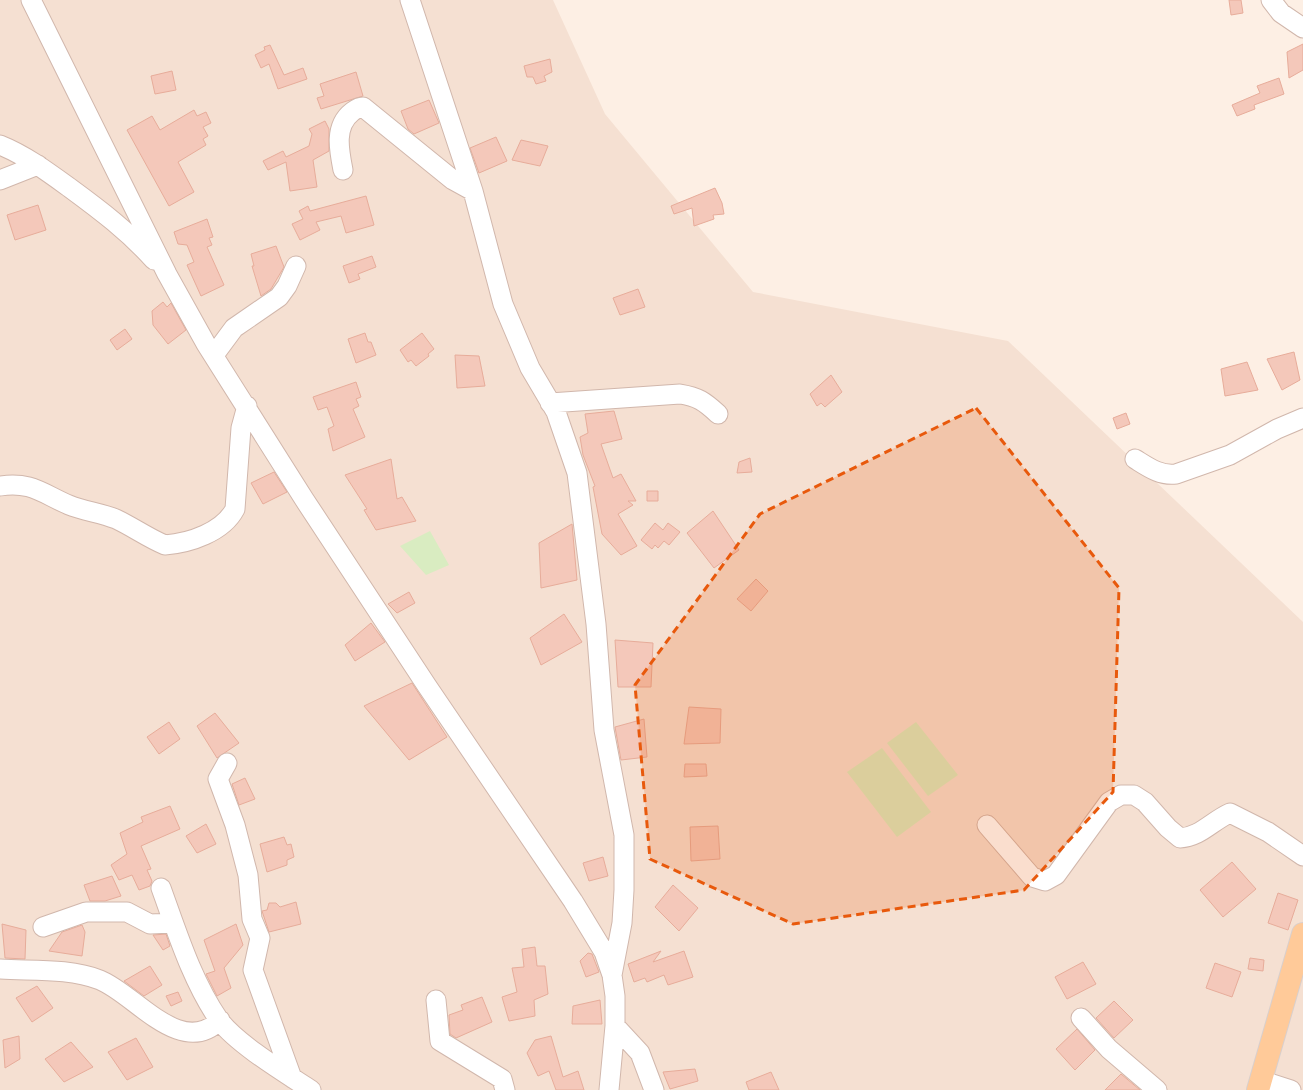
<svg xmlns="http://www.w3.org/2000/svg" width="1303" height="1090" font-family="'Source Sans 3',sans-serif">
	<rect width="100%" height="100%" fill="#fdefe4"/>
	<!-- residential -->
	<path fill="#f5e0d2" d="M0,0H553L605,114L753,292L1008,341L1303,622V1090H0Z"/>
	<!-- green -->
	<path fill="#d9ecc1" d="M430,531L449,565L426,575L400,546Z
		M916,722L958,775L928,796L887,743Z
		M882,748L931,812L897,837L847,772Z"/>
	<!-- building -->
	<path fill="#f4c8ba" stroke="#e7ac9a" d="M1229,0H1241L1243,13L1231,15Z
		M1303,44V70L1289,78L1287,52Z
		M270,45L284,75L303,68L307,79L278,89L269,64L261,68L255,55L265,50L264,47Z
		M550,59L552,72L544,76L546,81L536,84L533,77H527L524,66Z
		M172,71L176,90L155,94L151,76Z
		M356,72L363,96L321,109L317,98L324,96L320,84Z
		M1279,78L1284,94L1254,105L1255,109L1237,116L1232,105L1260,93L1257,86Z
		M429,100L439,123L414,134L408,129L401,111Z
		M194,110L197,116L206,112L211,123L203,127L208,136L203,139L206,145L178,162L194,192L169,206L127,130L152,116L160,130Z
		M325,121L329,129V151L313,160L317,187L290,191L286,162L268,170L263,161L283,151L286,157L309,146L312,134L309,129Z
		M496,137L507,161L479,173L470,148Z
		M521,140L548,146L540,166L512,160Z
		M715,188L722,203L724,214L713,215L714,219L694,226L692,208L674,214L671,206Z
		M366,196L374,225L346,233L341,216L316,222L320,230L300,240L292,224L303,219L299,211L308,206L310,211Z
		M38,205L46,230L15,240L7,215Z
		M207,219L213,237L209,238L212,245L207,247L224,285L201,296L187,265L194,262L187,245L178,244L174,232Z
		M276,246L284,267L271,289L261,296L252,266H254L251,254Z
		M372,256L376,267L358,274L360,279L349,283L343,266Z
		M638,289L645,307L620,315L613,298Z
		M163,302L167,307L171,303L186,330L168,344L153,325L152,311Z
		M125,329L132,339L117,350L110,340Z
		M365,333L368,342H371L376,355L356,363L348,339Z
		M422,333L434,349L428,354L429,356L416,366L411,360L408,362L400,350Z
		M1294,352L1300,380L1282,390L1267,359Z
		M455,355L479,356L485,386L457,388Z
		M1247,362L1258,390L1225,396L1221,369Z
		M831,375L842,392L825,407L821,403L817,406L810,394Z
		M356,382L361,397L356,399L359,406L353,409L365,437L333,451L328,429L334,426L327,407L318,410L313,397Z
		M614,411L622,439L601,444L613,478L621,474L636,501H628L633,505L618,514L637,546L621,555L602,534L593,487L595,486L583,455L580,437L588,433L585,414Z
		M1126,413L1130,424L1117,429L1113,418Z
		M750,458L752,472L737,473L739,462Z
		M391,459L397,499L402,497L416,521L376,530L364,510L367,509L345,475Z
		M274,472L287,492L263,504L251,483Z
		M647,491H658V501H647Z
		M713,511L739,550L714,568L687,533Z
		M655,523L663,530L668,523L680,532L669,545L664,541L658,548L655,545L652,549L641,540Z
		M572,524L577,580L541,588L539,543Z
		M756,579L768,591L751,611L737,599Z
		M409,592L415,603L397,613L388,604Z
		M564,614L582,642L541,665L530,638Z
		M371,623L385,642L355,661L345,645Z
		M615,640L653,643L651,687H618Z
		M412,683L447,737L409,760L364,706Z
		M689,707L721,709L720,743L684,744Z
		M215,713L239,743L217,758L197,726Z
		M644,719L647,757L621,760L615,727Z
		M169,722L180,739L159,754L147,737Z
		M685,764H706L707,776L684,777Z
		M245,778L255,799L239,805L232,784Z
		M170,806L180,829L141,846L151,869L147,870L152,881L150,886L139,890L132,875L119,880L111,865L127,854L120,833L143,822L141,817Z
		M206,824L216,844L197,853L186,836Z
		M718,826L720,859L691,861L690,827Z
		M284,837L287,845L291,844L294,857L287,860V865L267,872L260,844Z
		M603,857L608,876L589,881L583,863Z
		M1232,862L1256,889L1223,917L1200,890Z
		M112,876L121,896L105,901H90L84,885Z
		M673,885L698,908L679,931L655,907Z
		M1278,893L1298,900L1288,930L1268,923Z
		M296,902L301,924L269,932L262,911L267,910L269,903H276L280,907Z
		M2,924L26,930L25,959L5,958Z
		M236,924L243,945L224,968L231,988L217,996L206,974L215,971L204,940Z
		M82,925L85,932L82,956L49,951L62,932Z
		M166,934L170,946L163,950L153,935Z
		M535,947L537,966H545L548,994L534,1000L535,1016L509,1021L502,997L517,992L512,968L524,967L522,949Z
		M661,951L653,962L684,951L693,977L668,985L664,975L647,982L645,978L634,982L628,964Z
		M588,953L592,954L599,972L586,977L580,961Z
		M1250,958L1264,960L1263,971L1248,969Z
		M1083,962L1096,984L1067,999L1055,977Z
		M1215,963L1241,972L1232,997L1206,988Z
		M150,966L162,985L144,996L124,981Z
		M37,986L53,1008L32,1022L16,998Z
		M178,992L182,1001L171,1006L166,996Z
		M482,997L492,1022L456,1038L450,1034L449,1015L463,1010L461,1005Z
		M600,1000L602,1024H572L573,1006Z
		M1114,1001L1133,1020L1114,1038L1096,1018Z
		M1077,1029L1095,1050L1075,1070L1056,1049Z
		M19,1036L20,1059L5,1068L3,1040Z
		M551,1036L563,1077L578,1071L584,1090H556L549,1071L538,1076L527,1053L535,1040Z
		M136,1038L153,1067L127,1080L108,1052Z
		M71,1042L93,1067L64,1082L45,1059Z
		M695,1069L698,1081L670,1089L663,1072Z
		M771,1072L779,1090H749L746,1082Z
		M1121,1074L1140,1090H1105Z"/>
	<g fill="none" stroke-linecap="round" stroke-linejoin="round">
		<defs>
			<path id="minor" d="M31,0L167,274L206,344L304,499L427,686L573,901L604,952L612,975L615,996V1026L609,1090
				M410,0L473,191L503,304L530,368L556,412L577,473L596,624L604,730L624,835V890L622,923L612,975
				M1271,0L1281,13L1303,28
				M0,145C25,155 48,172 70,188C100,210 129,232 154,260
				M343,170C339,150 334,126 352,112C356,109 358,107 363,107L453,180L473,191
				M0,180L38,165
				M214,355L234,328L279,297L287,286L296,266
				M550,403L680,394C698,397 704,401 718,414
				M1135,459C1148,467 1160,476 1176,474L1230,455L1277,429L1303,418
				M0,486C31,481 43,494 69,505C84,511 101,513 116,519C133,527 148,538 165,545C190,543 223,532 235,509L241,428L247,406
				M227,763L218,779L235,825L248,875L252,919L260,938L253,970L292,1078
				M987,825L1032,877L1045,881L1056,875L1109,802L1121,795H1134L1145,802L1168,828L1180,838C1200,837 1212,821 1230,813L1268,832L1303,856
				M161,888C177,932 192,981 219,1020C237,1044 285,1073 311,1090
				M43,927L86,912H127L150,924L173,923
				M0,969C32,971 70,968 100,980C135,994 181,1059 220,1020
				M436,1000L440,1041L502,1079L505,1090
				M1081,1018L1109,1049L1157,1090
				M615,1026L640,1053L654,1090
				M1260,1080L1291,1090"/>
			<path id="major" d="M1258,1090L1303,934"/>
		</defs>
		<!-- minor casing -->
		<use href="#minor" stroke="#d1b7ac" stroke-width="21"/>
		<!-- major casing -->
		<use href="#major" stroke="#d9cfcc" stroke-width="24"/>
		<!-- minor -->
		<use href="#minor" stroke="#fff" stroke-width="19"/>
		<!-- major -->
		<use href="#major" stroke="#ffca99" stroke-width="22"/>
	</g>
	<!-- marked area -->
	<path fill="#e8590c" fill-opacity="0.2" stroke="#e8590c" stroke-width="3" stroke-dasharray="8 5" stroke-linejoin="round" d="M976,408L1119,588L1113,792L1024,890L793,924L650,859L635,685L760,514Z"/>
</svg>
